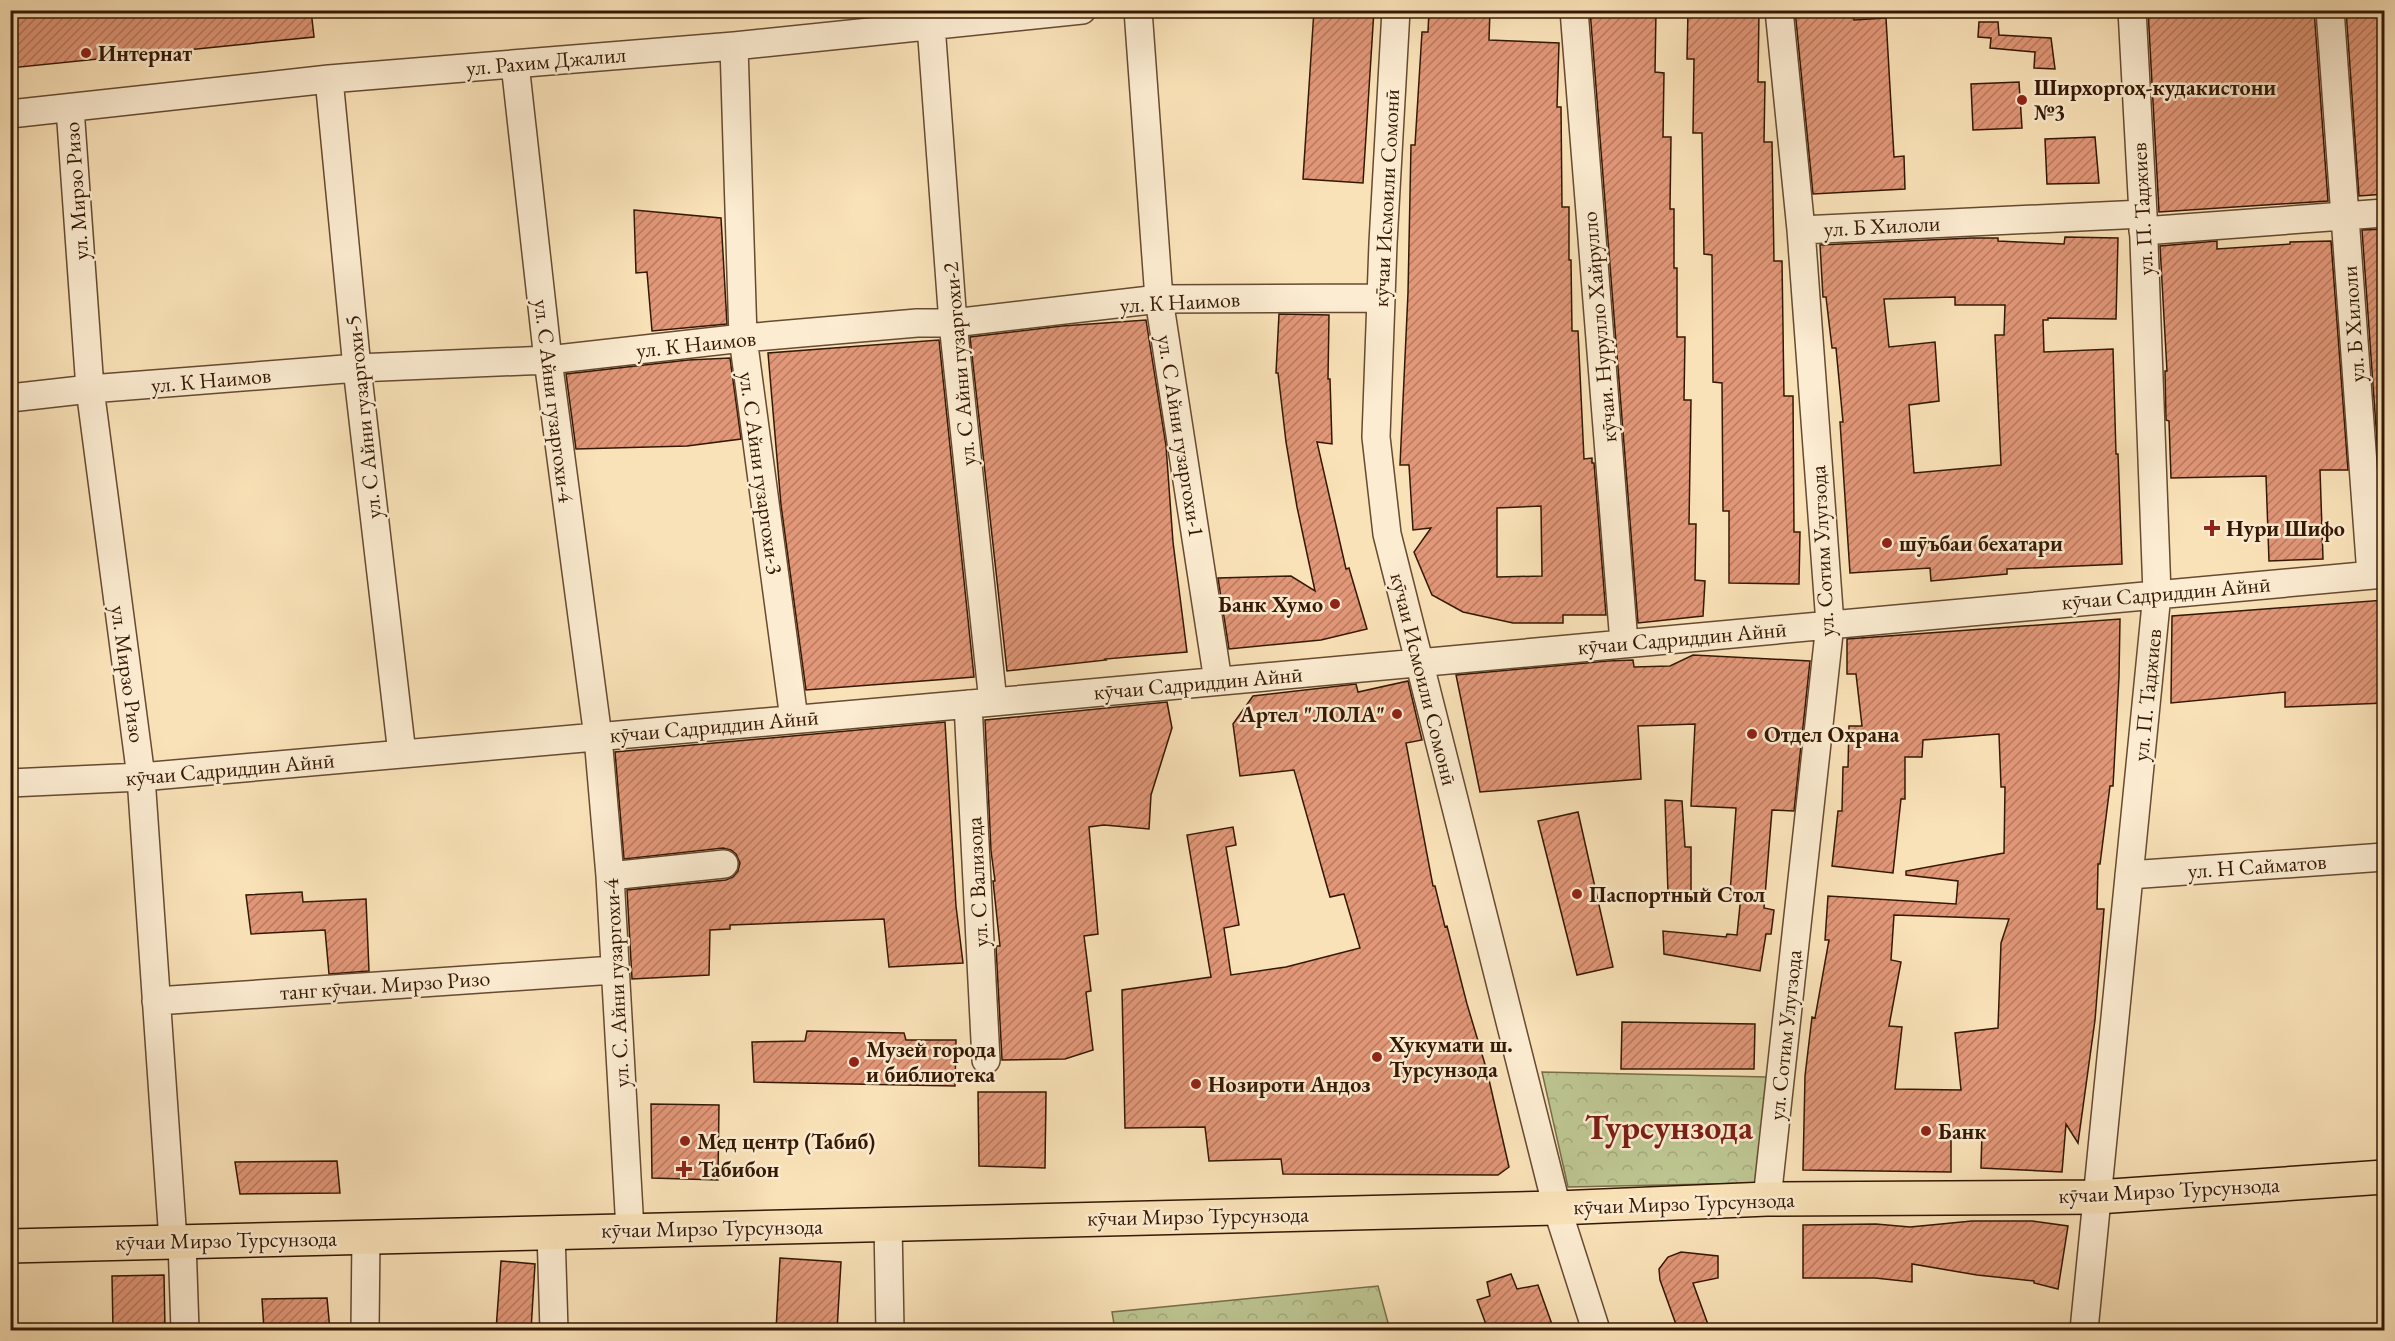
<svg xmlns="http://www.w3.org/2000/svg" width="2395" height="1341" font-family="'EB Garamond',serif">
	<defs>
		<pattern id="park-crowns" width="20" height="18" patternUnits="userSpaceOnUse" patternTransform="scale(1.5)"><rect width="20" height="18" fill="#bcc490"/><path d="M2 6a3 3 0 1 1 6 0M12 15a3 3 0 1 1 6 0" fill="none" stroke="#a2a87b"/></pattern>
		<pattern id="building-hatch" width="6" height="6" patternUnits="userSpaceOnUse" patternTransform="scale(1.5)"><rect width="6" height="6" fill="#e29778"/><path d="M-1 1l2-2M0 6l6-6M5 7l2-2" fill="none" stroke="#b87a60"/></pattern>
	</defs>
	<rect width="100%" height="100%" fill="#fae2b8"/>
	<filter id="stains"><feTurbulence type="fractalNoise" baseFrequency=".00333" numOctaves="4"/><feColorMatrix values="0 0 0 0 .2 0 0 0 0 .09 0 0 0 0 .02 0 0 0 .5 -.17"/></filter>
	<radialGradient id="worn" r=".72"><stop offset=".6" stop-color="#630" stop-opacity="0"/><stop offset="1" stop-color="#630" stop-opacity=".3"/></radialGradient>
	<!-- park -->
	<path fill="url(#park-crowns)" stroke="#786e4a" stroke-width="1.5" d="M1542,1072L1767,1077L1757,1183L1568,1187Z
		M1378,1286L1390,1330H1115L1112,1312Z"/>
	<!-- building -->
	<path fill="url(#building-hatch)" stroke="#341804" stroke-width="1.5" fill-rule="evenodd" d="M10,10H311L314,37L10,68Z
		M1314,10H1374L1363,183L1303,179Z
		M1429,10H1490L1489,40L1559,43L1557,107H1561L1562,207H1569V260H1571L1572,331H1578L1584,459L1592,458V463H1594L1606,615H1563V623H1513L1463,612L1432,595L1414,552L1431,528L1413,530L1409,465H1400L1408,293L1411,145H1415L1422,32H1428ZM1541,506L1542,576L1497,577V508Z
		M1590,10H1656L1655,72L1664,73L1663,137H1671L1670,209H1674V268H1677V337H1685L1684,400H1691L1689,524H1696L1695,580L1705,581L1703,616L1638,623Z
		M1688,10H1759L1758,82H1765L1764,142H1772L1774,261H1782L1784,396H1793L1794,532H1800L1799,584L1729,583V511H1723L1722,383L1713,382L1712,255L1704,254L1702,133H1693L1694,59H1687Z
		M1795,10H1854V20L1886,18L1894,157L1904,156L1905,189L1813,194Z
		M2148,10H2314L2328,201L2159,212Z
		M2346,10H2385V194L2359,196Z
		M1979,22H1998L1999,35L2051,38L2055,69L2034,68L2035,52L1990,48L1991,38L1978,37Z
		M2019,82L2022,128L1973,130L1971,84Z
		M2095,137L2099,183L2047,184L2045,139Z
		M634,210L721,218L727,324L652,331L647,272L636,273Z
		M2385,229V469H2379L2362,230Z
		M2065,237L2118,238L2116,319L2048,318V320H2043L2044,352L2113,349L2116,454H2118L2122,564L2007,569V574L1931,581L1930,568L1850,573L1840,422H1843L1836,348H1832L1826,297H1823L1820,245L1971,238H1998V241L2064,244ZM1955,297V305H2005L2004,335H1995L2001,465L1914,473L1909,405L1939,401L1935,342L1889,347L1884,299Z
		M2217,241V249L2290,244V242L2331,241L2348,470H2320L2323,559L2269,561L2266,476L2171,478L2169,421L2166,420L2165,371H2167L2160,246Z
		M1279,314L1329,315L1328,379H1330L1332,444L1317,442L1346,569L1349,568L1367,629L1321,640L1229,649L1218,578L1291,576L1315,591L1297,507L1286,442L1278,373H1276Z
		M1146,320L1166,446L1173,542L1187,652L1105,659L1106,660L1007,671L970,337L1062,326Z
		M939,340L974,677L806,690L781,505L768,353Z
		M730,358L741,439L687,446L576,449L566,374L688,360Z
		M2385,600V703L2285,707V692L2171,703L2172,616Z
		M2120,619L2119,677L2113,786H2110L2100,864H2098L2097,909H2104L2095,1020L2078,1143L2066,1124L2062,1172L1981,1168L1982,1132L1951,1131V1172L1803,1170L1805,1076L1812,1017L1815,1018L1829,940H1825L1828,896L1956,904L1958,881L1906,875V871L2004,853L2005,787H2001L1999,734L1923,740L1922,757H1905V799H1901L1893,873L1832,866L1838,811H1842L1843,767H1848L1849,726H1862L1856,674H1847V639ZM1894,915L2009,919L2001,943L1998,1028L1955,1033L1961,1090L1895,1089L1902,1027L1889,1026L1901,962L1891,960Z
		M1693,655L1810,661L1794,811L1772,810L1764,908L1774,910L1771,934H1766L1760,971L1664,954L1663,931L1726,937L1727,934L1737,935L1741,895L1730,894L1736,808L1691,806L1695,724L1638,726L1641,779L1480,792L1456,675L1608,661L1633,660L1634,667L1670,666Z
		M1408,681L1422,740L1406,743L1433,886H1435L1445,927L1447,926L1467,1004L1487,1071L1509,1167L1498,1175L1283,1174L1281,1159L1209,1161L1205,1127L1125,1128L1122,990L1211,977L1187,835L1233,827L1236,845L1226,847L1239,925L1224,928L1231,975L1286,967L1360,948L1344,894L1330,897L1294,770L1240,776L1233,724L1253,696L1356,684L1358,692Z
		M1167,702L1172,728L1151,795L1149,829L1104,825L1089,827L1098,934L1084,936L1091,991L1086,992L1093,1050L1065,1059L1002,1060L996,946H1000L993,881H995L991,851L985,720Z
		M945,722L956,906L963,963L889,967L884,919L730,925V929L710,930L709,975L632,979L627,890L726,880L733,877L738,871L740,863L736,854L731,850L723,848L624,859L615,752Z
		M1665,800L1682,801L1685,847H1691V895L1668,893Z
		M1578,812L1613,967L1577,975L1538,821Z
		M302,892L303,902L366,899L369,971L329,974L325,930L251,934L246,895Z
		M1622,1022L1755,1024L1754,1069H1621Z
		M807,1031L904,1033L906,1040H956L955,1086L754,1082L752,1042L805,1041Z
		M978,1092H1046L1045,1168L979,1166Z
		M651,1104L719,1105L718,1180L652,1178Z
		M337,1161L340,1193L240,1194L235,1162Z
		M1972,1221H2032L2068,1226L2058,1289L2034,1283V1281L1977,1275L1912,1264V1282L1875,1278H1803V1225L1876,1224L1910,1227Z
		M1681,1252L1718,1256V1278L1693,1283L1710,1330H1678L1660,1280L1659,1269L1668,1257Z
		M780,1258L841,1262L837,1330H776Z
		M501,1261L535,1264L531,1330H496Z
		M1511,1274L1517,1289L1538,1285L1554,1330H1488L1477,1300L1490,1296L1487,1282Z
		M164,1275L165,1330H113L112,1276Z
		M327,1298L330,1330H264L262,1299Z"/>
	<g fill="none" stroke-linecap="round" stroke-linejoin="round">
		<defs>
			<path id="minor" d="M1138,10L1159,299L1218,681
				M1396,10L1383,243L1376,437L1387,534L1557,1208L1596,1330
				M1574,10L1624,643
				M2330,10L2371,575
				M931,25L953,323L993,702
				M734,46L743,338L794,719
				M515,64L548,360L598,737L610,876L630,1230
				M329,79L357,368L402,754
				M70,108L90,389L141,777L173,1241
				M10,114L329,79L734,46L1082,10
				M1801,230L2143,214
				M2143,231L2384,213
				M10,398L90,389L357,368L548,360L743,338L917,323H953L1159,299L1381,298
				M968,704L986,1060
				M10,783L141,777L993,702L2384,574
				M2129,875L2384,857
				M610,876L724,864
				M156,1001L614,970
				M1767,1199L1830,624L1801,230L1779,10
				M888,1224L890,1330
				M551,1232L554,1330
				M182,1241L185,1330
				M365,1330L366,1237
				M2084,1330L2157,594L2143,214L2132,10"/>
			<path id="major" d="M10,1246L1557,1208L1767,1199L2097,1197L2384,1177"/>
		</defs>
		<!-- minor casing -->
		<use href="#minor" stroke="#664a31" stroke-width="30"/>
		<!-- major casing -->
		<use href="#major" stroke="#341804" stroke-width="36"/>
		<!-- minor -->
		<use href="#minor" stroke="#fcecd1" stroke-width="27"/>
		<!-- major -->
		<use href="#major" stroke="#fae2b8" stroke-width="33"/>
	</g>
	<!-- markers -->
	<g fill="#8f2418" stroke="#fcecd1" stroke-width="2">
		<circle cx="86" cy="53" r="6"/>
		<circle cx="2022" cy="100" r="6"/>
		<path d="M2209 519h6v6h6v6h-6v6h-6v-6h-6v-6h6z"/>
		<circle cx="1887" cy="543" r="6"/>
		<circle cx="1335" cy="604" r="6"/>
		<circle cx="1397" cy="714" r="6"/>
		<circle cx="1752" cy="734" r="6"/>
		<circle cx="1577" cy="894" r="6"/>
		<circle cx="1377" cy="1057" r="6"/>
		<circle cx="854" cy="1062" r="6"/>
		<circle cx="1196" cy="1084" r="6"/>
		<circle cx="1926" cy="1131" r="6"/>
		<circle cx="685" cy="1141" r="6"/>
		<path d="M681 1160h6v6h6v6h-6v6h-6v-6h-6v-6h6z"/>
	</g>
	<g text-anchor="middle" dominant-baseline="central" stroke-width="5" stroke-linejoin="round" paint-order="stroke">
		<!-- poi labels -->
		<g font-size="22" font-weight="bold" fill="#341804" stroke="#fcecd1" text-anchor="start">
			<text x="98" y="53">Интернат</text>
			<text x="2034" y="87">Ширхоргоҳ-кудакистони<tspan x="2034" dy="25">№3</tspan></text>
			<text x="2226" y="528">Нури Шифо</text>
			<text x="1899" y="543">шӯъбаи бехатари</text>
			<text x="1323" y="604" text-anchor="end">Банк Хумо</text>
			<text x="1385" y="714" text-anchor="end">Артел "ЛОЛА"</text>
			<text x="1764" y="734">Отдел Охрана</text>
			<text x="1589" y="894">Паспортный Стол</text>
			<text x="1389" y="1044">Хукумати ш.<tspan x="1389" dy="25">Турсунзода</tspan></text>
			<text x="866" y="1049">Музей города<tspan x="866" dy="25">и библиотека</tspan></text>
			<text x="1208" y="1084">Нозироти Андоз</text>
			<text x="1938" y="1131">Банк</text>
			<text x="697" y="1141">Мед центр (Табиб)</text>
			<text x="698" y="1169">Табибон</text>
		</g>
		<!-- street labels -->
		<g font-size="22" fill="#341804" stroke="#fcecd1">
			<text transform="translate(546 61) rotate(-5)">ул. Рахим Джалил</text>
			<text transform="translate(76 191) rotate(-94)">ул. Мирзо Ризо</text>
			<text transform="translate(1386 198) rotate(-87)">кӯчаи Исмоили Сомонӣ</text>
			<text transform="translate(2142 209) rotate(-93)">ул. П. Таджиев</text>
			<text transform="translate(1882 226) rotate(-3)">ул. Б Хилоли</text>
			<text transform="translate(1180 302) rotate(-3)">ул. К Наимов</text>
			<text transform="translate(2353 324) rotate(-94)">ул. Б Хилоли</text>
			<text transform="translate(1599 327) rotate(-95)">кӯчаи. Нурулло Хайрулло</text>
			<text transform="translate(696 344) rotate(-6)">ул. К Наимов</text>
			<text transform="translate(959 364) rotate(-95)">ул. С Айни гузаргохи-2</text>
			<text transform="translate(211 380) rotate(-5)">ул. К Наимов</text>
			<text transform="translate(554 401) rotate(83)">ул. С Айни гузаргохи-4</text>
			<text transform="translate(363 417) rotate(-96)">ул. С Айни гузаргохи-5</text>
			<text transform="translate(1181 436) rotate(81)">ул. С Айни гузаргохи-1</text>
			<text transform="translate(761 473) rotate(82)">ул. С Айни гузаргохи-3</text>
			<text transform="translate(1822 551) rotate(-93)">ул. Сотим Улугзода</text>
			<text transform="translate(2166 593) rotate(-5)">кӯчаи Садриддин Айнӣ</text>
			<text transform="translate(1682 638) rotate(-5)">кӯчаи Садриддин Айнӣ</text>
			<text transform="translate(128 674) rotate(82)">ул. Мирзо Ризо</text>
			<text transform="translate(1424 679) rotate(76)">кӯчаи Исмоили Сомонӣ</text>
			<text transform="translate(1198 683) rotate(-5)">кӯчаи Садриддин Айнӣ</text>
			<text transform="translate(2147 695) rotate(-84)">ул. П. Таджиев</text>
			<text transform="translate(714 726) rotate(-5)">кӯчаи Садриддин Айнӣ</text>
			<text transform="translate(230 769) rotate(-5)">кӯчаи Садриддин Айнӣ</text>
			<text transform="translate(2257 866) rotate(-4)">ул. Н Сайматов</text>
			<text transform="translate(977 882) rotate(-93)">ул. С Вализода</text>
			<text transform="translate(616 983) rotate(-93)">ул. С. Айни гузаргохи-4</text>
			<text transform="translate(385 985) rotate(-4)">танг кӯчаи. Мирзо Ризо</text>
			<text transform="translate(1785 1035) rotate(-84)">ул. Сотим Улугзода</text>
			<text transform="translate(2169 1190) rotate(-3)">кӯчаи Мирзо Турсунзода</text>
			<text transform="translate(1684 1203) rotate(-2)">кӯчаи Мирзо Турсунзода</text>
			<text transform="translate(1198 1216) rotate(-1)">кӯчаи Мирзо Турсунзода</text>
			<text transform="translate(712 1228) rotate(-1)">кӯчаи Мирзо Турсунзода</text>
			<text transform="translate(226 1240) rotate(-1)">кӯчаи Мирзо Турсунзода</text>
		</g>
		<!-- town labels -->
		<g font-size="34" font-weight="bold" fill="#7a1f14" stroke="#fcecd1">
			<text x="1669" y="1127">Турсунзода</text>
		</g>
	</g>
	<!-- margin -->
	<rect width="2395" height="1341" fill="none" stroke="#fae2b8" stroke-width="36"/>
	<rect x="12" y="12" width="2371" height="1317" fill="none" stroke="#341804" stroke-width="3"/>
	<rect x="18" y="18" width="2359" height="1305" fill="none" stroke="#341804" stroke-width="1.5"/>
	<rect width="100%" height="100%" filter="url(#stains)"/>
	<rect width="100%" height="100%" fill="url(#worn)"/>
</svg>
